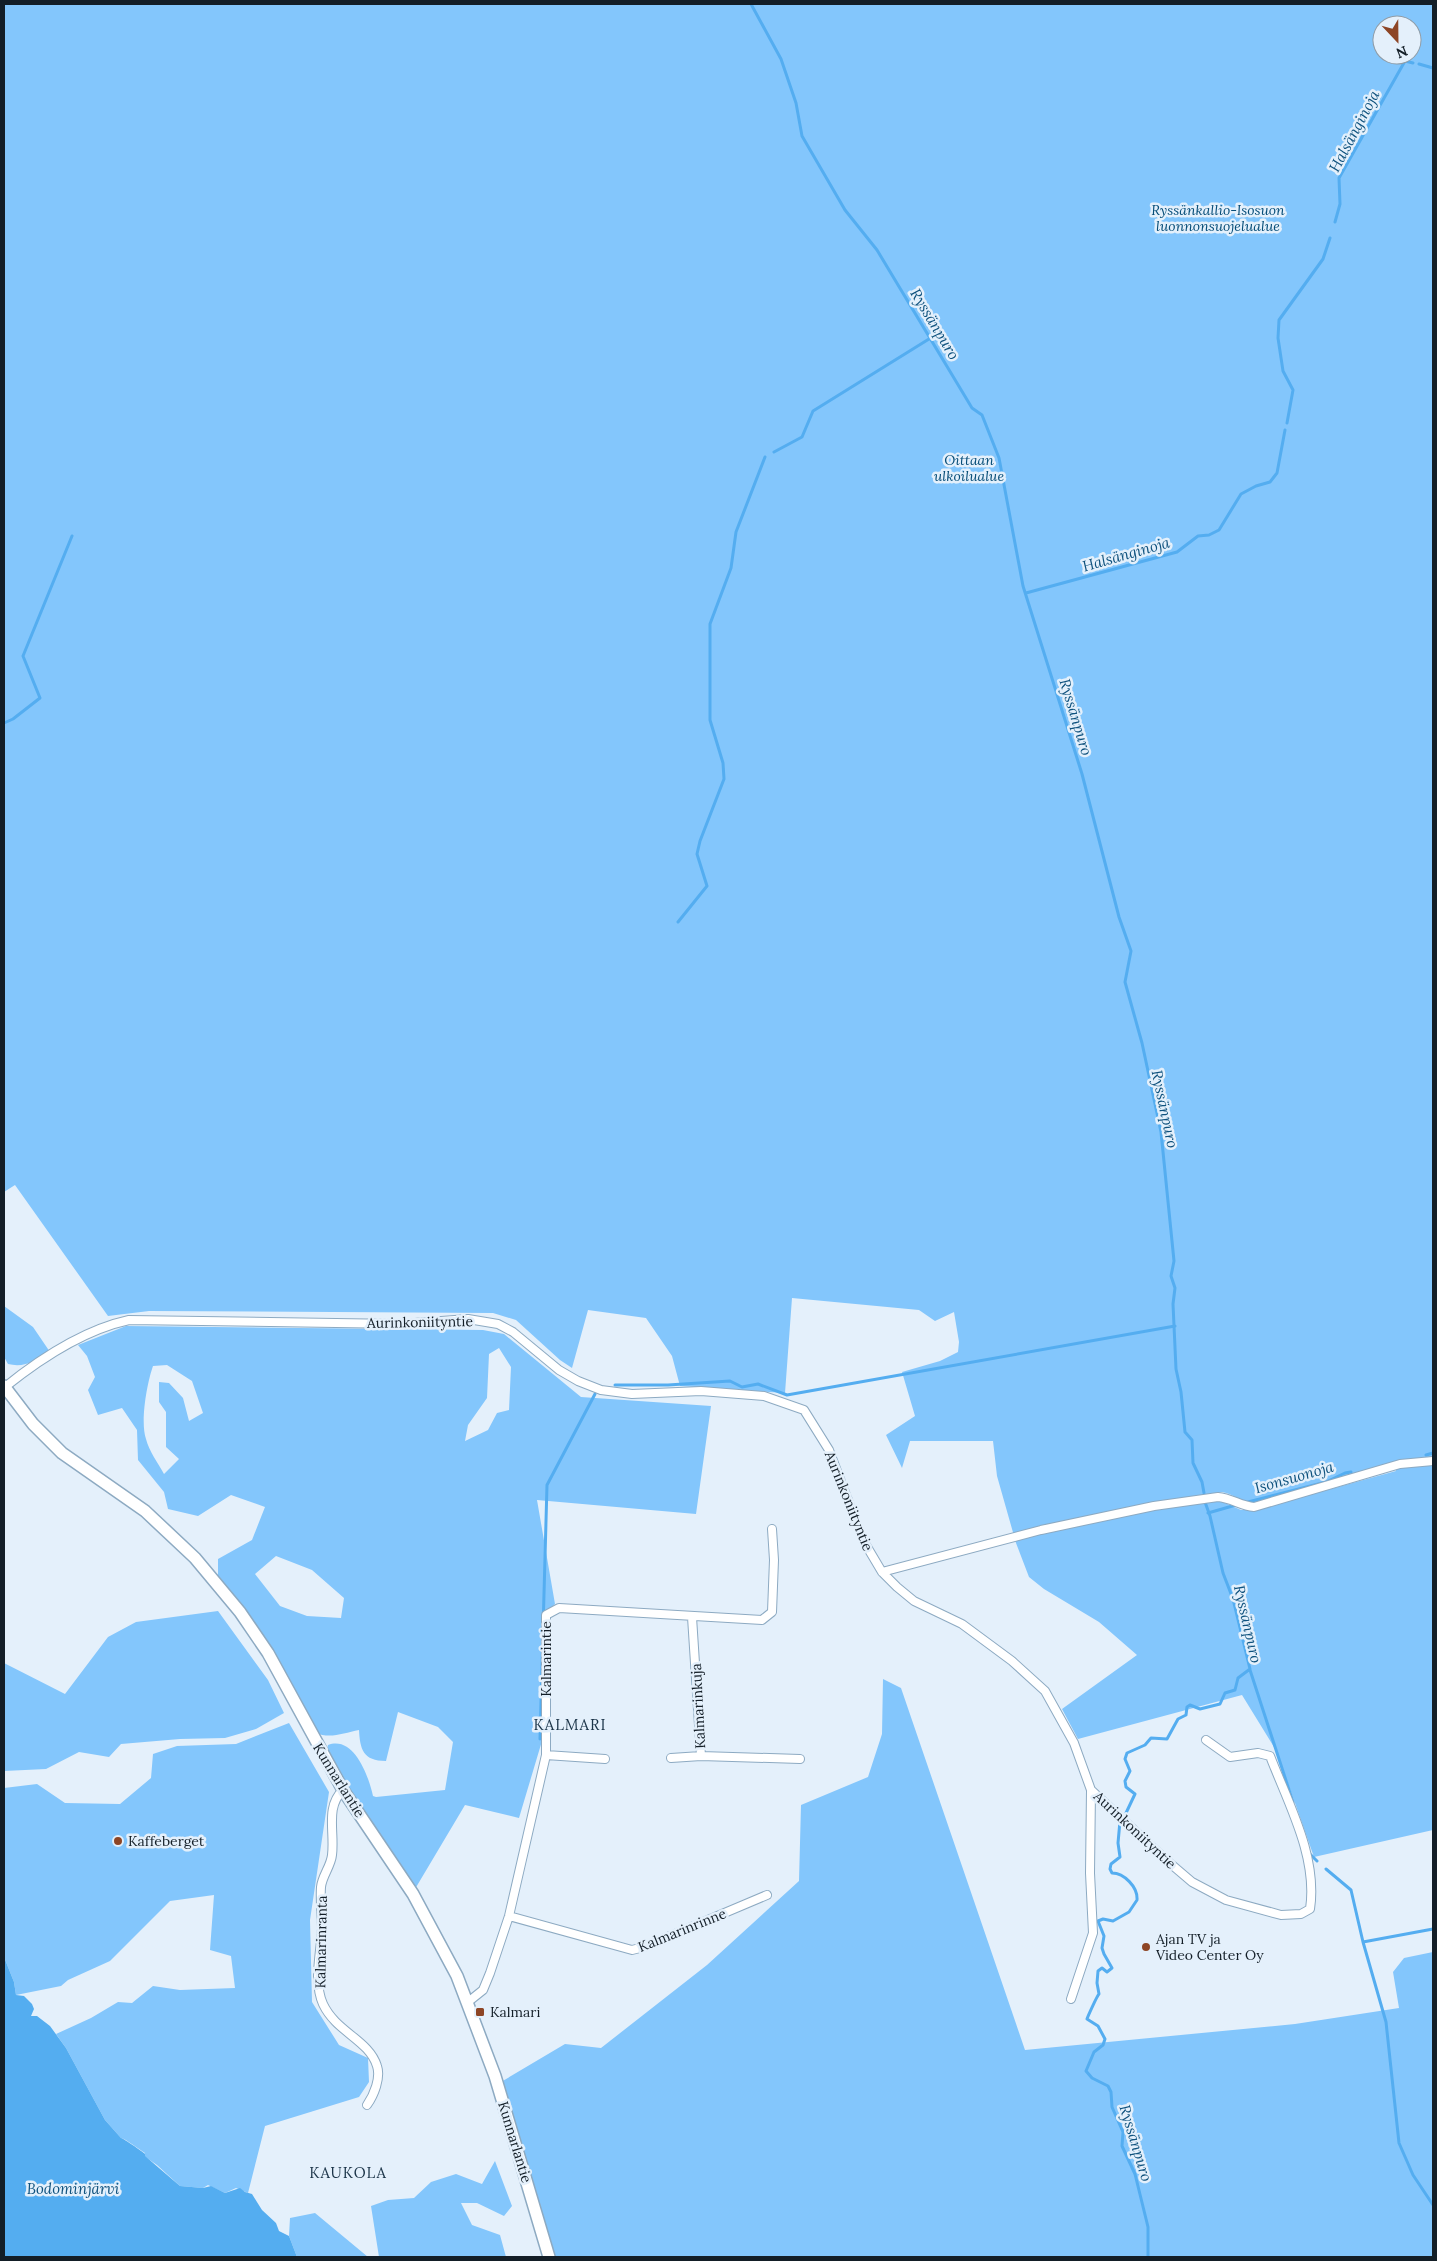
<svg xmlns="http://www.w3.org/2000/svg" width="1437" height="2261" font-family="Lora,serif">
	<rect width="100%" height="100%" fill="#e4f0fb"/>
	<!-- green -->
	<path fill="#83c6fc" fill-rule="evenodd" d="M4,4H1433V1830L1314,1857L1277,1752L1242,1695L1078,1739L1062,1709L1137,1655L1099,1622L1044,1589L1029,1577L1016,1543L997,1476L993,1441H910L902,1468L886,1435L915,1416L902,1372L940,1361L958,1352L959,1342L954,1312L935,1321L919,1310L792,1298L785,1393L680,1386L672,1356L646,1318L588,1310L572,1368L560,1360L516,1320L493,1313L149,1311L108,1316L15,1185L4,1192ZM1382,25H1412V55H1382ZM1394,1463L1396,1471L1255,1510H1241L1216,1499L1153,1503L1222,1492C1235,1494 1242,1504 1256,1503Z
		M4,1306L33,1327L50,1352C36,1361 24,1368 8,1364L4,1357Z
		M126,1326L483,1330L504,1334L581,1397L711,1406L696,1514L537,1500L555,1604L541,1618L542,1741L519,1818L465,1805L415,1889L339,1776L326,1753L328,1745C354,1735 369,1777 373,1796L376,1797L445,1790L453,1742L438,1727L398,1712L386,1761C363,1761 360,1749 359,1730C344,1733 330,1739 316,1733L290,1681L261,1633L218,1578V1559L252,1540L265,1507L231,1495L198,1516L168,1509L164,1492L138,1460L137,1430L122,1408L98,1415L88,1390L95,1377L87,1356L78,1345ZM499,1348L511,1367L509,1410L497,1413L488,1430L465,1441L468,1425L487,1398L489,1354ZM167,1365L192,1381L203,1413L189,1421L183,1398L169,1383L159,1382V1402L166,1412V1447L179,1459L164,1474C158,1463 149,1451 146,1439C140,1422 147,1383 153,1366ZM276,1556L312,1570L344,1598L341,1618L307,1616L280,1606L255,1574Z
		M218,1611L268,1680L284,1713L256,1729L225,1738L180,1739L121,1744L109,1757L79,1752L46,1769L4,1771V1663L65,1694L108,1637L136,1622Z
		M883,1679L901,1688L1025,2050L1295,2024L1399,2008L1393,1972L1404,1958L1433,1952V2257H554L501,2082L565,2044L601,2048L707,1965L799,1881L801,1805L868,1777L882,1734Z
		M289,1723L329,1792L310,1920L312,2002L339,2045L368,2058L369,2082L359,2097L265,2126L248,2193L236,2188L225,2193L208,2185L203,2188L180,2186L157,2165L144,2156L145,2153C140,2150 126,2139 121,2138L105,2120L66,2048L56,2034L91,2018L118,2002L132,2003L153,1986L180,1990L235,1988L231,1956L210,1950L214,1895L170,1901L110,1961L68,1980L61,1986L16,1995L14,1982L4,1957V1788L37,1784L65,1803L120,1804L151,1778L153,1754L177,1746L236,1744Z
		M495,2161L512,2206L504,2216L477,2203H461L472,2225L500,2235L506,2257H379L371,2206L388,2200L414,2198L431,2182L456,2174L482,2184Z
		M315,2213L368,2257H297L289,2236L290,2218Z"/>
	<!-- water -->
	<path fill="#54adf0" d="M4,1957L14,1982L16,1995L24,1996L32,2004L34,2009L31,2016H37L50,2026L66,2048L105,2120L121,2138C124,2139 142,2151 145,2154V2156L180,2186L203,2188L211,2186L225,2193L240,2188L245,2192L252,2194L262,2210L276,2223L279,2231L289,2236L297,2257H4Z"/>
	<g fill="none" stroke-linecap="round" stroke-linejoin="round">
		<!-- stream -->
		<path stroke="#54adf0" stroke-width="3" d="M751,4L781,59L796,103L802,136L845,210L877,250L972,408L982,415L999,458L1023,586L1082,774L1119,917L1131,951L1125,982L1142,1043L1161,1132L1174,1261L1171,1276L1175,1288L1173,1304L1176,1369L1181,1392L1185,1432L1192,1440L1193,1463L1202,1482L1204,1493
			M1419,64L1433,68
			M1335,222L1340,204L1339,178L1405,61L1413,63
			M1287,423L1293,390L1283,371L1278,338L1279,320L1323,259L1330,238
			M774,452L802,437L813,411L929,339
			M1026,593L1177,552L1198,536L1209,535L1219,530L1241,494L1256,486L1270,482L1277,473L1285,430
			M4,723L13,719L40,698L23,656L72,536
			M678,922L707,886L697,854L700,841L724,779L723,763L710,720V624L731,568L736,532L765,457
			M615,1385H668L730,1381L742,1387L758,1384L787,1395L1175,1326
			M1426,1455L1433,1453
			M1244,1503L1326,1482L1345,1473L1351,1472
			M1208,1513L1236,1505
			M1250,1670L1293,1802
			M540,1739L547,1485L595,1394
			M1126,1813L1135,1794L1126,1787L1125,1781L1130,1771L1125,1759L1127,1753L1145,1745L1151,1738L1167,1739L1178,1719L1186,1715L1187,1707L1190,1705L1200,1709L1220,1704L1225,1693L1235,1690L1238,1678L1250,1669L1233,1599L1223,1573L1210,1516L1205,1502
			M1120,1821L1118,1843L1120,1857L1111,1864L1110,1869L1112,1873C1124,1873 1138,1887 1137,1900L1129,1912L1113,1921L1103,1919L1098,1921L1104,1936L1102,1948L1104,1954L1112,1968L1107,1972L1102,1968L1098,1971L1097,1983L1099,1994C1097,1996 1088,2016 1087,2019L1098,2026L1105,2039L1103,2045L1094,2052L1086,2071L1092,2078L1108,2086L1111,2092L1112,2107L1123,2132L1122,2146L1135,2174L1148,2227V2257
			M1309,1853L1317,1861
			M1326,1869L1351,1890L1363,1942L1386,2022L1399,2143L1413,2175L1433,2205
			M1363,1942L1433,1929"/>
		<defs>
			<path id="minor" d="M5,1387C41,1358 83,1330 129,1320L401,1324L468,1319L498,1324L513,1332L559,1370L578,1381L601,1390L632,1394L701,1391L764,1396L804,1410L829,1450L863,1540L882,1572L897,1587L914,1601L962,1624L1012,1661L1045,1691L1074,1743L1091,1790L1165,1859L1192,1882L1226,1900L1281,1915L1301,1914L1310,1909C1318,1857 1288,1803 1270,1756L1258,1753L1230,1757L1206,1740
				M882,1572L1041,1530L1154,1506L1218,1497C1231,1498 1241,1506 1254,1507L1400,1464L1433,1461
				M692,1617L701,1756L800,1759
				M546,1755L605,1759
				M671,1758L701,1756
				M343,1790C325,1807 335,1832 332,1855C331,1866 322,1876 321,1887C320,1901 322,1915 322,1929C321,1952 313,1982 323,2004C336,2032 369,2040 377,2066C381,2078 374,2095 367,2105
				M509,1916L632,1950L644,1947L767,1895
				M1071,1999L1093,1933L1090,1873L1091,1790
				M468,2002L483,1990L490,1973L509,1916L546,1755V1615L559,1608L762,1620L772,1612L774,1560L772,1529"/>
			<path id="secondary" d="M4,1386L33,1424L62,1453L145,1511L195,1558L240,1612L268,1653L343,1790L413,1894L457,1976L495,2076L549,2257"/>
		</defs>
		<!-- minor casing -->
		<use href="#minor" stroke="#8daac2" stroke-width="10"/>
		<!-- secondary casing -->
		<use href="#secondary" stroke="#8daac2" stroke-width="14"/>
		<!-- minor -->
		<use href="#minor" stroke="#fff" stroke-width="8"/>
		<!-- secondary -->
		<use href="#secondary" stroke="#fff" stroke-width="11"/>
	</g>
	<!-- markers -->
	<g fill="#8d4525" stroke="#e4f0fb" stroke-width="2">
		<circle cx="118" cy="1841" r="5"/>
		<circle cx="1146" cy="1947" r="5"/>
		<rect x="475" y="2007" width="10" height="10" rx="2.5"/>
	</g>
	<g text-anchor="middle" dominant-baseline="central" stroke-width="5" stroke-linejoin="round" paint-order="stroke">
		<!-- park labels -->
		<g font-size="14" font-style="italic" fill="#064d78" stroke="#e4f0fb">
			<text x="1218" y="210">Ryssänkallio-Isosuon<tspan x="1218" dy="16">luonnonsuojelualue</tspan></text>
			<text x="969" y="460">Oittaan<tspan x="969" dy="16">ulkoilualue</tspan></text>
		</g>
		<!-- street labels -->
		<g font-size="14" fill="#131e27" stroke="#e4f0fb">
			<text transform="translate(420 1322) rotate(-1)">Aurinkoniityntie</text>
			<text transform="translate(849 1501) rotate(68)">Aurinkoniityntie</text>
			<text transform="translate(546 1659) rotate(-90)">Kalmarintie</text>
			<text transform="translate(698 1706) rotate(-93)">Kalmarinkuja</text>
			<text transform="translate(339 1780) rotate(58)">Kunnarlantie</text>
			<text transform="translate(1135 1830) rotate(43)">Aurinkoniityntie</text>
			<text transform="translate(682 1930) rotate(-22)">Kalmarinrinne</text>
			<text transform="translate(321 1942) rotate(-89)">Kalmarinranta</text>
			<text transform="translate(515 2142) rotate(73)">Kunnarlantie</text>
		</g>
		<!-- poi labels -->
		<g font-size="14" fill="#131e27" stroke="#e4f0fb" text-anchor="start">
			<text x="128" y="1841">Kaffeberget</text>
			<text x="1156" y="1939">Ajan TV ja<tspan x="1156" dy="16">Video Center Oy</tspan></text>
			<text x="490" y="2012">Kalmari</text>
		</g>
		<!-- water labels -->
		<g font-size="15" font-style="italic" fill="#0f527e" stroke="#e4f0fb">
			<text transform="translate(1354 131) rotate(-62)">Halsänginoja</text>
			<text transform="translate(935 324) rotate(59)">Ryssänpuro</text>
			<text transform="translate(1126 554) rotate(-16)">Halsänginoja</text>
			<text transform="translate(1076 717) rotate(73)">Ryssänpuro</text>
			<text transform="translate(1165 1109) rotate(78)">Ryssänpuro</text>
			<text transform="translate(1294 1477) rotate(-16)">Isonsuonoja</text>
			<text transform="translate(1248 1624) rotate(77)">Ryssänpuro</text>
			<text transform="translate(1136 2143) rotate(73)">Ryssänpuro</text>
			<text x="73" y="2188">Bodominjärvi</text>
		</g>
		<!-- neighbourhood labels -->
		<g font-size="15" letter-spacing="1" fill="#1b3448" stroke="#e4f0fb">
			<text x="570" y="1724">KALMARI</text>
			<text x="348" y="2172">KAUKOLA</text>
		</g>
	</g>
	<!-- border -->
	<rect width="1437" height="2261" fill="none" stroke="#131e27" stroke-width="10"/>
	<!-- north arrow -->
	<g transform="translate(1397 40) rotate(158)"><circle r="24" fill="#e4f0fb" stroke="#909ca6"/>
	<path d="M0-4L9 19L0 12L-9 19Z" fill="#8d4525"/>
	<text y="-8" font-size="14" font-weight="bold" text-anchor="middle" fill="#131e27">N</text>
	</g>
</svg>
